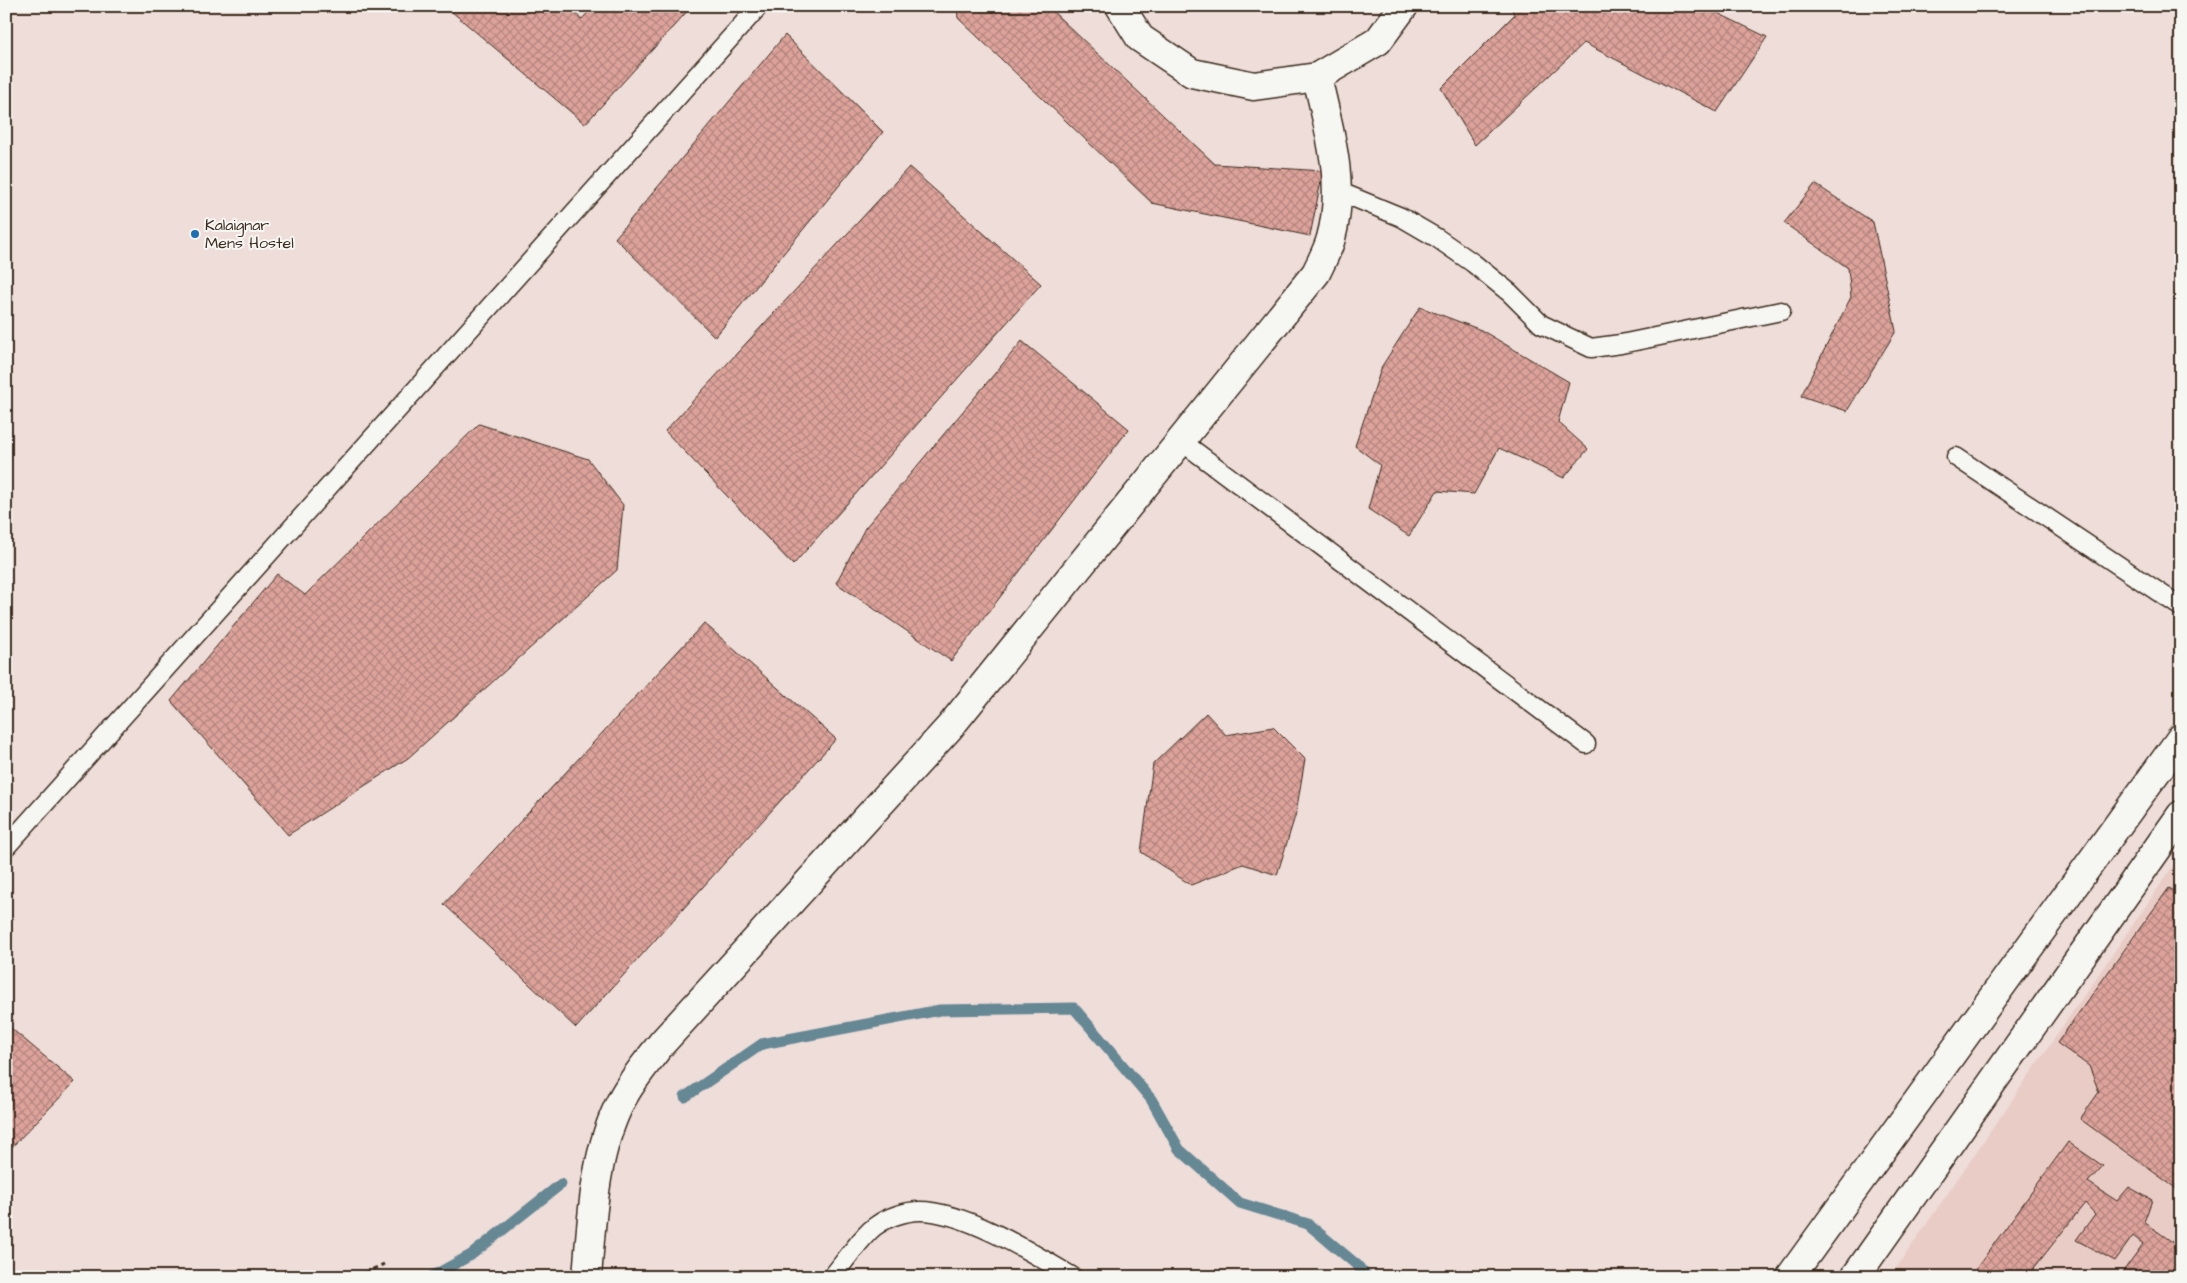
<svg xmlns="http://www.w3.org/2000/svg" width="2187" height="1283" font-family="'Architects Daughter',sans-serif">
	<defs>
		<pattern id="building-cross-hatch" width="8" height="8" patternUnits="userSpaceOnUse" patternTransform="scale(1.25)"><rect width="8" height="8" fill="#dda39b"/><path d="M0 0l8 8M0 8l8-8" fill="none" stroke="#b4857e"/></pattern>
	</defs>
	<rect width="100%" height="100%" fill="#eeddd8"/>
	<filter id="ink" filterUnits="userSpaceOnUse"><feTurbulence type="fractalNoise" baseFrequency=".02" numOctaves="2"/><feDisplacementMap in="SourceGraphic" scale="10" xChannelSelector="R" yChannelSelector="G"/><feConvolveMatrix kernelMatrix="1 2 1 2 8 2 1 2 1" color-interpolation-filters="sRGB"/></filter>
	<g filter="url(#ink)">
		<!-- built -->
		<path fill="#e9ccc6" d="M2181,855V1277H1890Z"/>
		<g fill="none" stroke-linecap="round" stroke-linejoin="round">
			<!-- stream -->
			<path stroke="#668794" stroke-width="11" d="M685,1097L762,1044L940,1010L1074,1008L1151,1099L1179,1149L1240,1203L1308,1224L1357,1265L1367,1277
				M431,1277L471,1255L561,1184"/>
		</g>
		<!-- building -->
		<path fill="url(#building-cross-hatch)" stroke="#3b2a1e" d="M445,6H571L581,20L594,6H692L585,124Z
			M957,6H1047L1215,164L1323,171L1310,236L1152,203L958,18Z
			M1511,6H1703L1767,37L1717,112L1584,43L1475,145L1441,88L1514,15Z
			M785,35L883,132L715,337L615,238Z
			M909,167L1041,284L793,565L665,431Z
			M1815,184L1873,222L1896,331L1847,411L1801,396L1851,297L1848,268L1784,223Z
			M1420,307L1481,330L1569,382L1558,422L1588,449L1564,478L1499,448L1474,494L1437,491L1409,536L1368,509L1380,465L1355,446L1382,366Z
			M1022,341L1129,429L951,661L836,583L865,528Z
			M479,424L588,459L623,505L617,570L408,758L288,835L171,701L277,574L305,595Z
			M704,623L836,739L576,1028L444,904Z
			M1206,713L1226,735L1273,727L1305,759L1296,813L1277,875L1243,864L1191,885L1141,852L1153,764Z
			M2169,888L2181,895V1192L2080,1119L2099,1092L2089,1066L2057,1043Z
			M6,1024L75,1082L6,1153Z
			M2068,1142L2103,1166L2088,1182L2117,1201L2129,1187L2152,1200L2144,1222L2181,1248V1277H2119L2143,1244L2133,1236L2115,1261L2076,1240L2095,1214L2085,1203L2027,1277H1970Z"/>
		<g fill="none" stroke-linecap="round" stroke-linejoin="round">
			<defs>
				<path id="lane" d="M1338,191L1401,217L1437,238L1473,263L1510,293L1541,324L1591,348L1621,344L1781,311
					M1181,441L1586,744
					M1956,457L2181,607
					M6,847L759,6
					M832,1277C842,1265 865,1232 877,1225C888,1217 906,1211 920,1211C965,1211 1034,1254 1073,1277"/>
				<path id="street" d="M1120,6L1140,38L1192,73L1254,86L1317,77L1378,41L1404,6
					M587,1277C592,1217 594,1152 622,1099C633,1078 648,1061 662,1043L949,728L1316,273C1321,262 1328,250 1331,238C1346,184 1329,130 1317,77
					M1790,1277L2181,738
					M1855,1277L2181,815"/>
			</defs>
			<!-- lane casing -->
			<use href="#lane" stroke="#3b2a1e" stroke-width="21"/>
			<!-- street casing -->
			<use href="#street" stroke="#3b2a1e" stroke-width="31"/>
			<!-- path -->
			<path stroke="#3b2a1e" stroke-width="3" stroke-dasharray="5 4" stroke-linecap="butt" d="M356,1277L384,1264"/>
			<!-- lane -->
			<use href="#lane" stroke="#f6f6f2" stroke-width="18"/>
			<!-- street -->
			<use href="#street" stroke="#f6f6f2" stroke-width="28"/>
		</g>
	</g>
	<!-- markers -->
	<circle fill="#1f6fb2" stroke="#f6f6f2" stroke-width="2" cx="195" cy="234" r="5"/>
	<g text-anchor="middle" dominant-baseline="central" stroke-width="4" stroke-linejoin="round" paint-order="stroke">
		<!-- poi labels -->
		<g font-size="16" fill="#3b2a1e" stroke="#f6f6f2" text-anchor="start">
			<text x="205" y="225">Kalaignar<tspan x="205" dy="18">Mens Hostel</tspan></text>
		</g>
	</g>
	<!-- margin -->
	<rect width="2187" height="1283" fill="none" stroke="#f6f6f2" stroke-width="25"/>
	<rect x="12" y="12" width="2162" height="1258" fill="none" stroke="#3b2a1e" stroke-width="2" filter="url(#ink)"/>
</svg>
